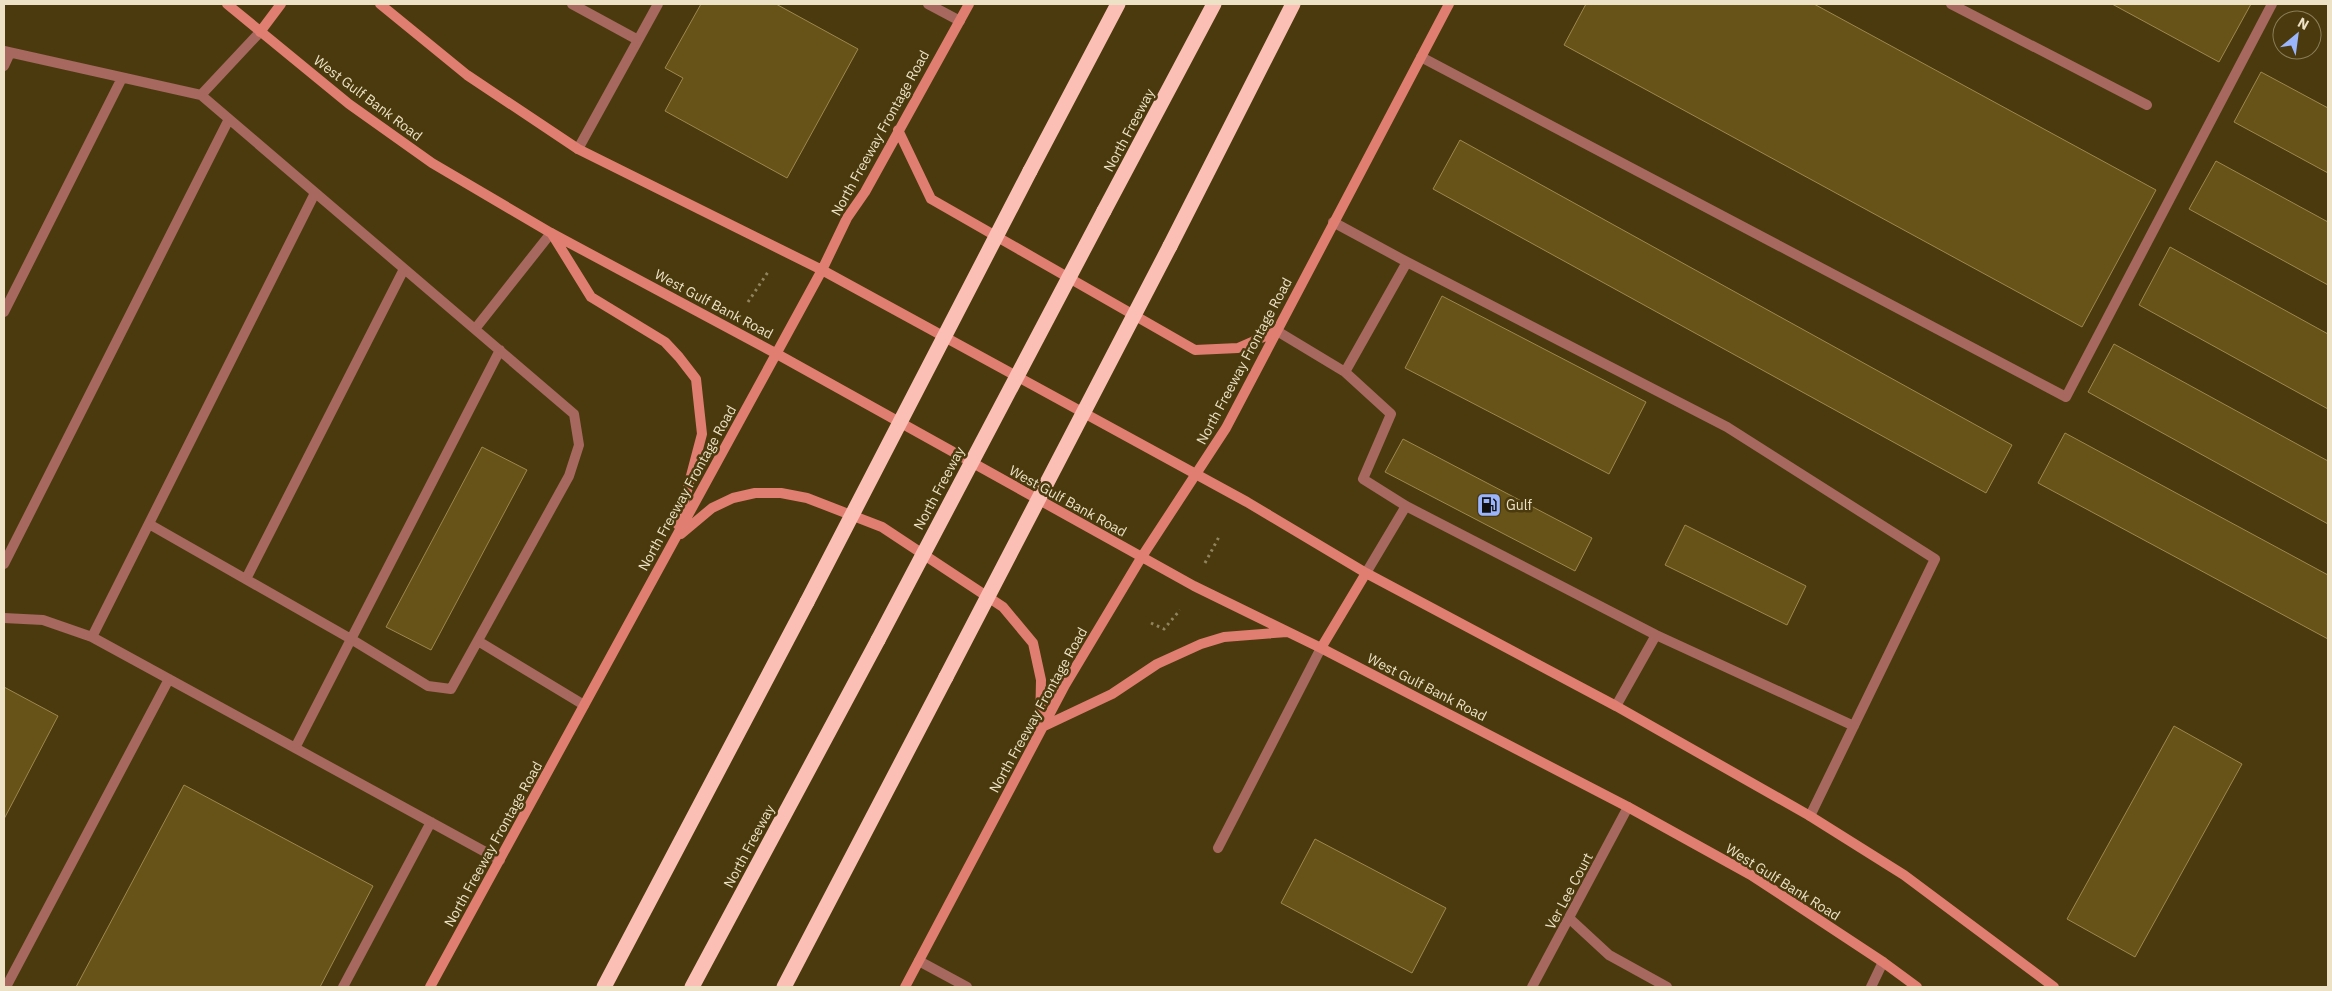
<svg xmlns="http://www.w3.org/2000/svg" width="2332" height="991" font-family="'IBM Plex Sans',sans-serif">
	<rect width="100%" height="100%" fill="#4a3a0e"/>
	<!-- building -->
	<path fill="#675318" stroke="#9d874e" d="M701,4H776L858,49L787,178L665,111L683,78L665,68Z
		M1586,4H1814L2156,190L2082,327L1564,45Z
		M2112,4H2251L2219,62Z
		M2261,72L2328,108V173L2234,122Z
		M1460,140L2012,445L1986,493L1433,189Z
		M2216,161L2328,222V285L2189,209Z
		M2170,247L2328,334V409L2139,305Z
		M1442,296L1646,402L1609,474L1405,368Z
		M2114,344L2328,461V524L2088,392Z
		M2065,433L2328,575V639L2038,483Z
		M1403,439L1592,538L1575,571L1385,472Z
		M482,447L527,470L431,650L386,627Z
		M1685,525L1806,586L1787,625L1665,565Z
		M4,687L58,716L4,819Z
		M2174,726L2242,764L2135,957L2067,919Z
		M184,785L373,886L320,987H76Z
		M1315,839L1446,908L1412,973L1281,903Z"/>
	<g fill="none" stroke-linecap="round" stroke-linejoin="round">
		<!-- path -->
		<path stroke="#91835e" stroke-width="3" stroke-dasharray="2.5 4" stroke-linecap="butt" d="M748,302L768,272
			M1205,563L1220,535
			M1151,623L1164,629L1180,610"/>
		<!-- lane -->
		<path stroke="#a6685f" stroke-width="10" d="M572,4L638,40
			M928,4L960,21
			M1951,4L2147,105
			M4,51L201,95L260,32
			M1421,57L2066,397L2272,4
			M4,66L10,53
			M578,149L658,4
			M1333,222L1407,262L1727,427L1935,559L1810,816
			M1407,262L1345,372L1391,414L1363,479L1406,506L1656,635L1854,726
			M4,312L122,78
			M475,329L551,233
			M1277,331L1345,372
			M149,524L351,639L428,686L451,689L569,476L579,445L574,414L201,95
			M4,564L229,119
			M1366,573L1406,506
			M246,579L404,269
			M4,618L43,620L92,637L500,860
			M92,637L315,193
			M478,641L584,705
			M1616,706L1656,635
			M295,748L500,350
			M1218,848L1321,648
			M1570,919L1609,955L1667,987
			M919,961L967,987
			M6,987L169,679
			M343,987L431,822
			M1871,987L1883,962"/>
		<!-- street -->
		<path stroke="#a6685f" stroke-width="10" d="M1532,987L1628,807"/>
		<!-- secondary -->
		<path stroke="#e07e71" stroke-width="10" d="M227,4L349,104L432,163L551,233L777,354L1194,586L1321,648L1628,807L1751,875L1883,962L1917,987
			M380,4L467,75L578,149L822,270L1247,502L1366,573L1616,706L1810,816L1904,875L2054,987
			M260,32L281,4
			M898,130L931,199L1195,350L1238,348L1277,331
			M552,234L591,297L665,342L679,357L696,379L702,434L678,525
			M681,534L712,508L733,498L755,493H781L807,498L882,527L1003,607L1033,643L1041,680L1040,727
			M1321,648L1366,573
			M1040,728L1112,694L1157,664L1201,644L1224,637L1287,632
			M430,987L822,270L847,218L865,192L969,4
			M905,987L1065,685L1141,558L1226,428L1449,4"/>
		<!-- highway -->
		<path stroke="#fcbfb5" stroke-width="15" d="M1030,171L1118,4
			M1104,211L1214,4
			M1170,246L1293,4
			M604,987L807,602
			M692,987L878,640
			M784,987L946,677"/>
		<!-- highway-bridge -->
		<path stroke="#fcbfb5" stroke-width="15" d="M807,602L1030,171
			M878,640L1104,211
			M946,677L1170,246"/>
	</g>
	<!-- icons -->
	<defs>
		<symbol id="fuel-square" viewBox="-11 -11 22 22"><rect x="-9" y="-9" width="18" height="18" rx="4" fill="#9bb5fd" stroke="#4a3a0e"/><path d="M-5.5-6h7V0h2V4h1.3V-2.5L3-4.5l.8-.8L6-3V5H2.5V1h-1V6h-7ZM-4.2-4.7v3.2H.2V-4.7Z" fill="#111"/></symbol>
	</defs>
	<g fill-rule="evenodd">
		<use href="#fuel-square" x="1475" y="491" width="28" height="28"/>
	</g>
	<g text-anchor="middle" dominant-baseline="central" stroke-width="5" stroke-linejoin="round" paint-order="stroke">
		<!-- street labels -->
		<g font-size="14" fill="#ede2c5" stroke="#4a3a0e">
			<text transform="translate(368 98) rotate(37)">West Gulf Bank Road</text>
			<text transform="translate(1129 130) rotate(-62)">North Freeway</text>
			<text transform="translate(880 133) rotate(-61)">North Freeway Frontage Road</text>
			<text transform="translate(714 304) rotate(28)">West Gulf Bank Road</text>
			<text transform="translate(1244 361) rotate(-62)">North Freeway Frontage Road</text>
			<text transform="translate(687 488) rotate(-61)">North Freeway Frontage Road</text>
			<text transform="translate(939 488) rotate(-62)">North Freeway</text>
			<text transform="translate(1068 501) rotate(29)">West Gulf Bank Road</text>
			<text transform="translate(1427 687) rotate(27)">West Gulf Bank Road</text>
			<text transform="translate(1038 710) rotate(-61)">North Freeway Frontage Road</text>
			<text transform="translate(493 844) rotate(-61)">North Freeway Frontage Road</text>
			<text transform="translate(749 846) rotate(-62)">North Freeway</text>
			<text transform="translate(1783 882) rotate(32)">West Gulf Bank Road</text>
			<text transform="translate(1569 891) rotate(-62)">Ver Lee Court</text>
		</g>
		<!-- poi labels -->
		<g font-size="14" fill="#ede2c5" stroke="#4a3a0e" text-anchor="start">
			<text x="1506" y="505">Gulf</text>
		</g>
	</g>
	<!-- border -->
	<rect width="2332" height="991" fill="none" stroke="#ede2c5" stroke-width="10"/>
	<!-- north arrow -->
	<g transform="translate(2297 35) rotate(29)"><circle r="24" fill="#4a3a0e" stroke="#8b7d57"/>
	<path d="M0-4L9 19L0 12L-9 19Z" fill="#9bb5fd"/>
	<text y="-8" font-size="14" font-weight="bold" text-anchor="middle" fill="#ede2c5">N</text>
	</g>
</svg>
